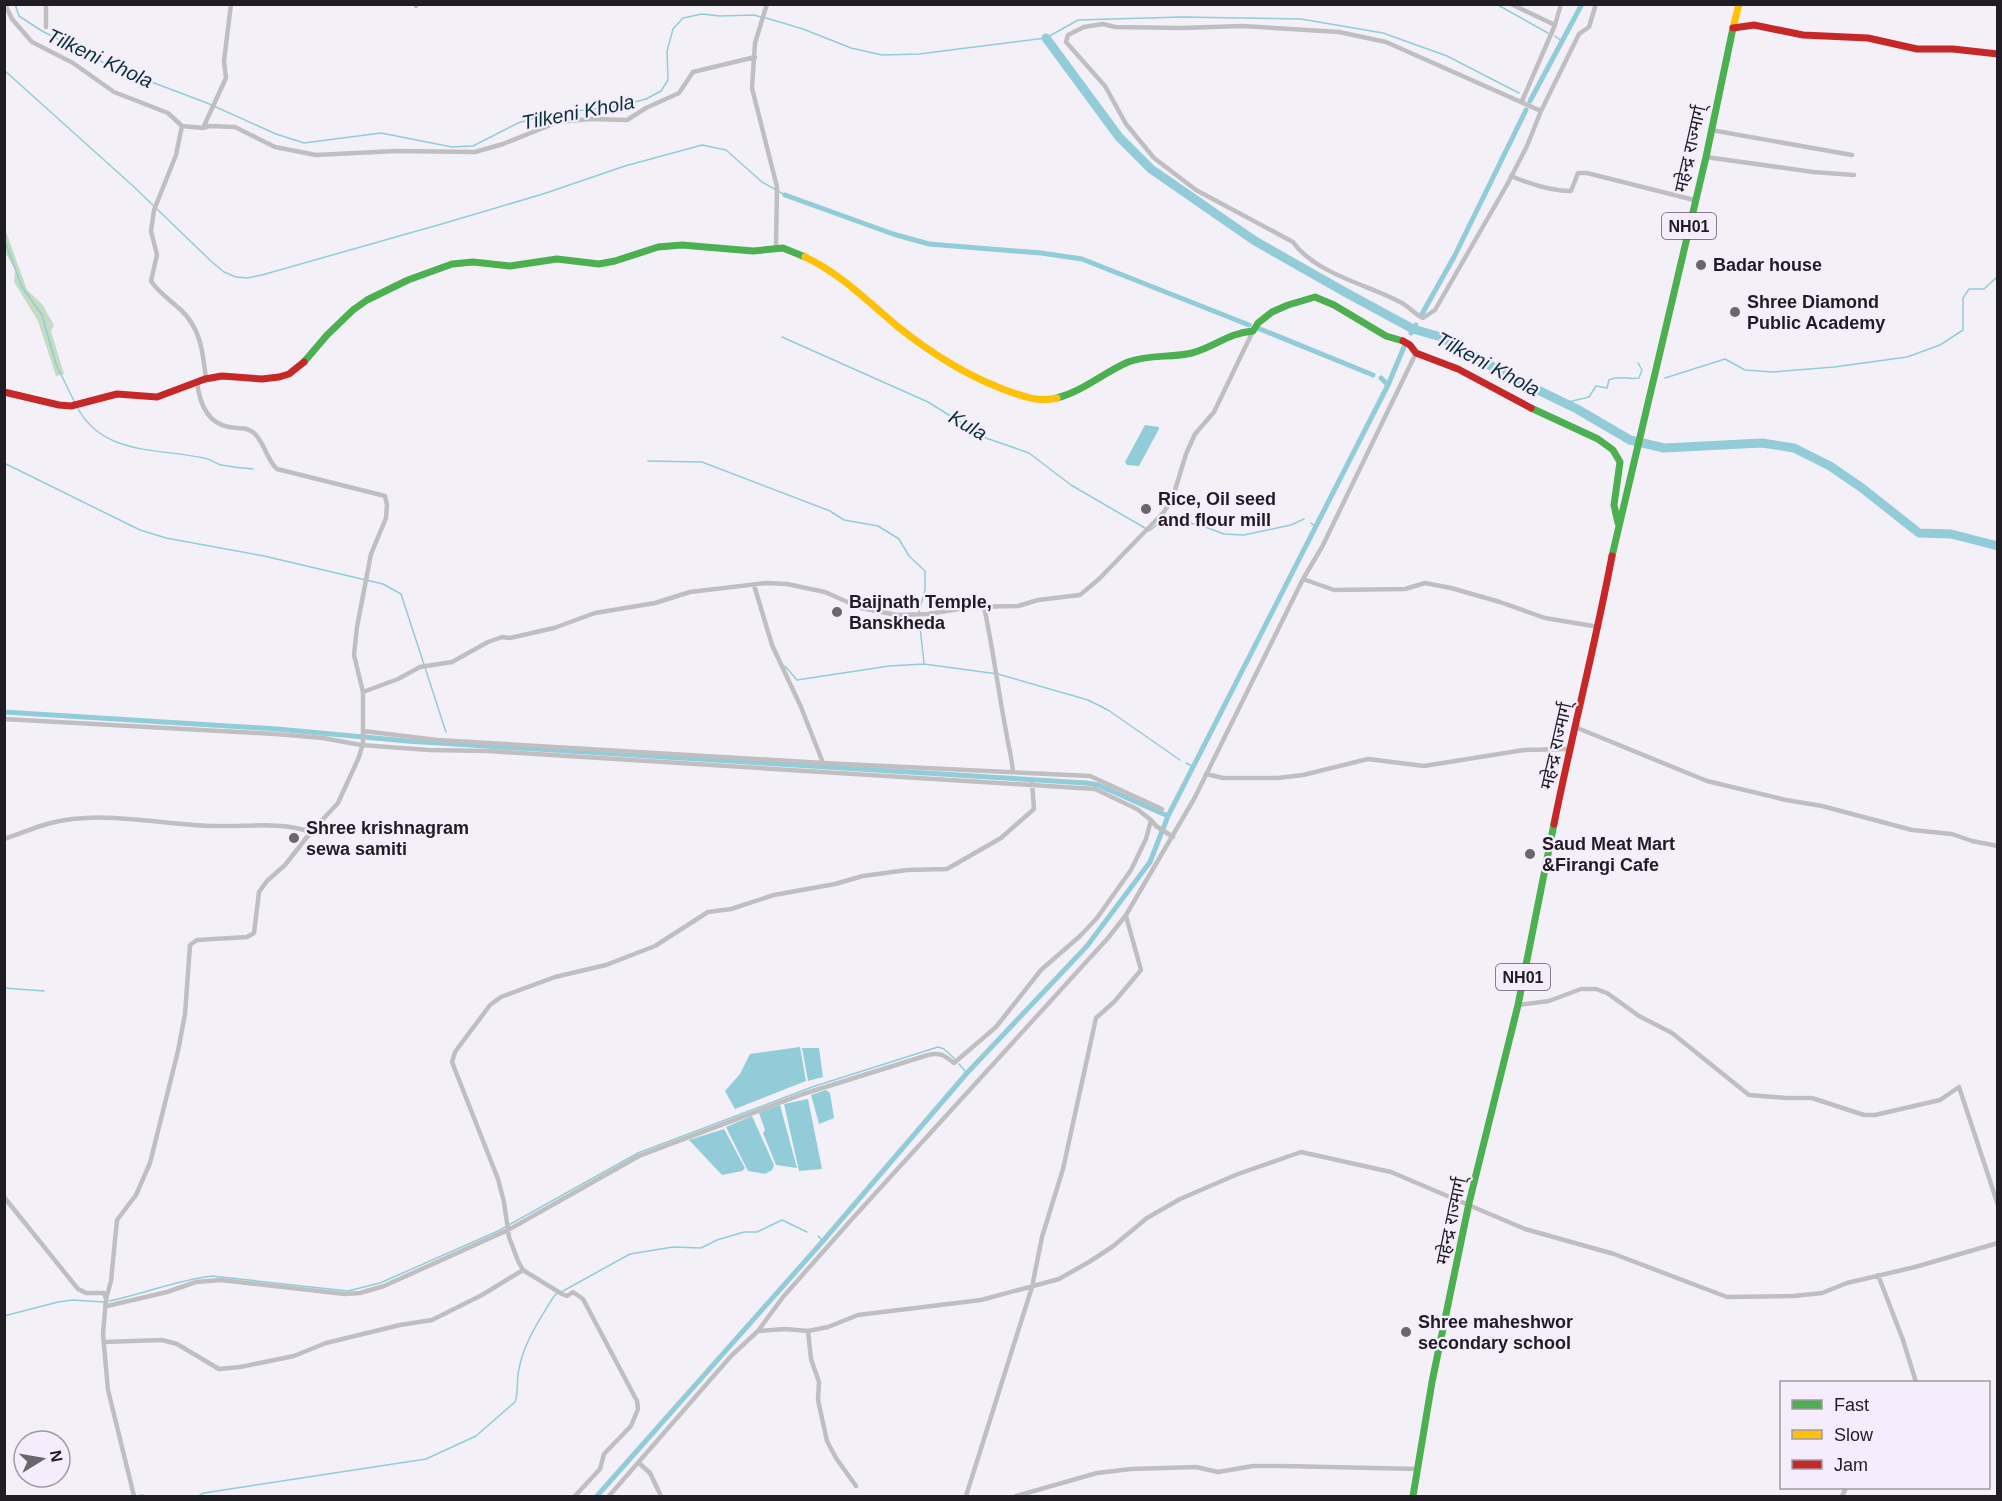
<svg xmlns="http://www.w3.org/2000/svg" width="2002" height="1501" font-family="Helvetica,'Noto Sans Devanagari',sans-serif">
	<rect width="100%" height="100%" fill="#f4f0f8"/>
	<!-- forest -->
	<path fill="#c5dbc2" d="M4,226L27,290L42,304L54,325L51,331L64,374L56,376L38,321L14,282L15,270L5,252Z"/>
	<!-- water -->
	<path fill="#91ccd8" d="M1145,425L1159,427V429L1139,466L1127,465L1125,462Z
		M800,1047L806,1081L735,1109L725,1091L740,1074L750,1054Z
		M802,1048H819L823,1077L808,1081Z
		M826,1090L830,1093L834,1118L819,1124L811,1095Z
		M808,1099L822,1169L799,1171L784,1104Z
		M780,1105L797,1168L776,1165L763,1133L765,1130L759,1113Z
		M752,1116L774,1165L772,1170L765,1174L748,1171L726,1127Z
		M724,1129L745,1168L742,1171L722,1175L689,1140Z"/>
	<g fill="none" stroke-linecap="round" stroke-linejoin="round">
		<!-- stream -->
		<path stroke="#91ccd8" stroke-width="1.5" d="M15,4L19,16L42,31L112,67L207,103L276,134L304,143L381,133L452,147L473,146L518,123L549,114L620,106L646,99L661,91L668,80L667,51L673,29L683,18L702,14L720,16L754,15L761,17
			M1496,4L1548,33
			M766,18L803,29L851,48L882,55L919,54L1046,38L1078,20L1182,17L1301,19L1383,33L1447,56L1519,93
			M1555,36L1563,42
			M4,70L133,186L212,262L224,272L236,277L247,278L262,275L445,223L543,194L625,166L702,145L726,150L762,182L785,195
			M4,239L22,287L42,315L56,364L75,403
			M782,337L928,402L986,438L1029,453L1071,485L1145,528
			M1665,378L1725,359L1745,370L1773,372L1834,367L1907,357L1940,345L1963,330V298L1969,289H1984L1998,276
			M1564,403L1589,397L1596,386L1607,388L1609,380C1619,375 1629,380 1639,378L1642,370L1638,363
			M77,407C103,456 158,448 204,458C210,459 215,463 221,465C231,467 243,468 253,469
			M648,461L702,462L830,511L844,520L878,526L899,539L909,556L925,571V590L919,612
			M4,463L140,530L166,538L264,556L383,584L401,594L446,732
			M1311,523L1316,527
			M1149,531L1165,519L1200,525L1224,534L1244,535L1291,525L1304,519
			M919,618L924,663
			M785,666L797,680L889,666L924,664L998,674L1088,700L1108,710L1180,760
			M1186,763L1194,767
			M4,988L44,991
			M959,1064L967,1073
			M818,1236L823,1241
			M563,1291L630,1254L673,1247L701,1248L717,1240L744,1232H757L782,1220L807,1232
			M109,1301C144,1294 177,1280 212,1276L348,1291L380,1283L498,1231L638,1153L812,1087L938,1047L944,1049L955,1059
			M4,1316L58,1302L73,1300L104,1302
			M136,1496L142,1495L147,1496
			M198,1496L204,1493L426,1459L476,1436L515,1402C519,1391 516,1380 519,1369C524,1342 540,1319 554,1296L558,1293"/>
		<!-- canal -->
		<path stroke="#91ccd8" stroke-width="5" d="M1530,101L1582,4
			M785,195L893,234L929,244L1041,253L1082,259L1249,325
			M1422,314L1454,257L1526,110
			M1260,329L1373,375
			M1411,333L1416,325
			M1381,378L1388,385
			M4,712L277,729L407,741L1086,783L1098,785L1168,816
			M597,1496L823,1241L967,1073L1087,946L1150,862L1168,816L1388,385L1404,347"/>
		<!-- river -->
		<path stroke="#91ccd8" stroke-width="9" d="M1046,38L1119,137L1151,169L1255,241L1343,291L1413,329L1441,337L1503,373L1577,409L1630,440L1664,448L1762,443L1794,448L1830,466L1862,488L1919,533L1951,534L1998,546"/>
		<!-- street -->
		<path stroke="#bfbec1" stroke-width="4.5" d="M5,4L12,19L32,42L73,63L114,92L168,113L182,126
			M46,4V27
			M767,4L755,43L752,88L777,187L776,246
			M1511,4L1555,25
			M416,6L417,4
			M1522,101L1555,25L1561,4
			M1541,111L1386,42L1339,32L1242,26L1182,28L1115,27L1103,24L1084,27L1068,35L1066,42L1105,86L1126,124L1154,158L1196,190L1293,242C1316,274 1366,284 1400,302C1409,306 1415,315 1423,318L1435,310L1508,183L1527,146L1541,111L1579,34L1589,27L1596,4
			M203,128L226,78L224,61L231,4
			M1711,130L1852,155
			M1706,157L1813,172L1854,175
			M1511,176C1530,184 1550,191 1571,191L1578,173H1587L1694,200
			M206,379C203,353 201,329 181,310C170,300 159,293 151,281L157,255L151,231L154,210L176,155L182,126L203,128L209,126L235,127L275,147L316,155L396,151L475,152L503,144L558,122L590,119L627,120L646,108L679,93L693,72L755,57
			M1303,579L1334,590L1405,589L1425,583L1451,588L1500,602L1545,618L1599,627
			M754,585L772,645L801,707L823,763
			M984,607C993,648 998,690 1006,731C1008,745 1012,758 1013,772
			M363,692L398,679L420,667L452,662L488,642L502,637L510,638L554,628L595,613L655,603L690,592L767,583L787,584L825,592L861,608L897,615L928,614L972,607L1018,606L1038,600L1080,595L1099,579L1163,513L1172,500L1186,454L1195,434L1214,412L1253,331
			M4,719L275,734L323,738L361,745L429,750L488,751L1095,789L1137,809L1151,820L1156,826L1173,837
			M1575,727L1707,781L1786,800L1822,806L1912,830L1952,834L1972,841L1998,846
			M363,731L437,740L823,763L1090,776L1162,809
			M1206,774L1223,778H1278L1303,775L1368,759L1424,766L1524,750L1568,749
			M4,839C19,834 33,828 47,824C102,809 161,825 216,826C247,827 281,821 311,832
			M1518,1005L1549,1001L1581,989H1596L1607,993L1639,1016L1672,1033L1749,1095L1786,1098H1812L1864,1115H1875L1940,1100L1959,1087L1998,1205
			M4,1197L78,1289L86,1293H104L106,1299
			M1878,1275L1903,1340L1916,1382
			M107,1306L167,1292L196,1282L220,1280L345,1294L360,1293L384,1286L508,1230L639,1156L803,1094L928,1055C940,1052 944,1055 954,1063L996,1027L1041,970L1080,936L1097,918L1131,870L1146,839L1151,820
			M758,1331L785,1329L808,1331L828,1327L858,1315L981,1300L1059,1279L1089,1262L1112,1247L1147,1218L1180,1199L1238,1174L1301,1152L1391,1172L1525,1229L1614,1254L1727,1297L1794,1296L1822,1293L1847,1283L1915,1267L1998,1243
			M808,1331L811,1359L819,1382L818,1400L827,1441L836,1458L856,1486
			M104,1342L162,1340L177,1344L219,1369L240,1367L294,1356L326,1343L400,1325L432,1320L482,1295L523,1270
			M639,1463L650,1473L661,1496
			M134,1496L108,1390L103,1334L106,1299L111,1281L117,1220L136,1195L150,1163L178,1051L185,1014L190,945L197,940L247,937L254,933L259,892L267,881L285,865L311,832L338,803L359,757L363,743V692L354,655L357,627L371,554L386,518L387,505L385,496L277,469C267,460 265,444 255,434C247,426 238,429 229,427C206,423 199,401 197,381
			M575,1496L600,1469L604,1454L631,1426L638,1409L637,1401L583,1299L573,1292L567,1296L562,1294L523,1270L518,1261L509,1237L504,1202L498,1179L452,1062L455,1052L490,1005L501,997L555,977L606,965L655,946L708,912L731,909L774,895L835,884L863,876L907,870L947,869L1001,838L1034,809L1032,783
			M609,1496L731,1356L758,1331L783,1297L852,1219L1108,938L1126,915L1194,799L1303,579L1322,547L1416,353
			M966,1496L1032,1287L1042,1237L1063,1169L1096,1018L1114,1002L1141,970L1126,916
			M1016,1496L1097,1473L1131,1469L1196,1467L1218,1472L1253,1466H1284L1418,1469
			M1842,1496L1846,1488"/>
		<!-- fast -->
		<path stroke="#4caf50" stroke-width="7" d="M304,362L327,335L353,310L367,300L408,280L452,264L473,262L510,266L557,259L599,264L615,261L658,247L682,245L753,251L783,248L805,257
			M1057,398C1083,391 1103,373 1128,362C1149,354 1171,358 1192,353C1215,347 1228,333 1253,331L1258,323L1272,312L1288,305L1315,297L1334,305L1386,336L1403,341
			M1531,408L1598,439L1613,450L1620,462L1614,505L1618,523
			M1612,556L1706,157L1733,28
			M1413,1496L1432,1382L1469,1203L1518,1005L1554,824"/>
		<!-- slow -->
		<path stroke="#ffc107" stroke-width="7" d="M1733,28L1739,4
			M805,257C840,273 868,302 897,326C928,351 962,373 1000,388C1019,395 1037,403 1057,398"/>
		<!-- jam -->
		<path stroke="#c62828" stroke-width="7" d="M1733,28L1754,25L1803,35L1868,38L1917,49H1953L1998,54
			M1403,341L1410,345L1416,353L1458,369L1531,408
			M4,392L59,405L71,406L117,394L157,397L205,379L222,376L262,379L279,377L289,374L304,362
			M1554,824C1572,734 1595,646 1612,556"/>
	</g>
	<!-- markers -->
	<g fill="#6a666e" stroke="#f5ecfc" stroke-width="2">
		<circle cx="1701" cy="265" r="6"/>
		<circle cx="1735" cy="312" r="6"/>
		<circle cx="1146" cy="509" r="6"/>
		<circle cx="837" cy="612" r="6"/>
		<circle cx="294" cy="838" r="6"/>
		<circle cx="1530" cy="854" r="6"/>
		<circle cx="1406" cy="1332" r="6"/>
	</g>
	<g text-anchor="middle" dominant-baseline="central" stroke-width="4.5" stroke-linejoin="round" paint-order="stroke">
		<!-- shield labels -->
		<g fill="#f5ecfc" stroke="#605a64" stroke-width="1.5">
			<rect x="1662" y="213" width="54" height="26" rx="4.5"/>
			<rect x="1496" y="964" width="54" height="26" rx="4.5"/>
		</g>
		<g font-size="16" font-weight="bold" fill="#201c23">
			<text x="1689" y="226">NH01</text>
			<text x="1523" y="977">NH01</text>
		</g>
		<!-- street labels -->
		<g font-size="18" fill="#201c23" stroke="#f5ecfc">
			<text transform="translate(1690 149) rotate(-77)">महेन्द्र राज्मार्ग्</text>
			<text transform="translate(1556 746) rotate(-77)">महेन्द्र राज्मार्ग्</text>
			<text transform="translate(1451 1221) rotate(-78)">महेन्द्र राज्मार्ग्</text>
		</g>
		<!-- poi labels -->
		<g font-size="18" font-weight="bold" fill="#201c23" stroke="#f5ecfc" text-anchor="start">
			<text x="1713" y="265">Badar house</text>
			<text x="1747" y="302">Shree Diamond<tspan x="1747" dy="21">Public Academy</tspan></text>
			<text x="1158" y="499">Rice, Oil seed<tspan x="1158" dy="21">and flour mill</tspan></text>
			<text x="849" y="602">Baijnath Temple,<tspan x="849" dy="21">Banskheda</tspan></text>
			<text x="306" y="828">Shree krishnagram<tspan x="306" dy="21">sewa samiti</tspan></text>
			<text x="1542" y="844">Saud Meat Mart<tspan x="1542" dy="21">&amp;Firangi Cafe</tspan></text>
			<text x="1418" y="1322">Shree maheshwor<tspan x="1418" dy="21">secondary school</tspan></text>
		</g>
		<!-- water labels -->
		<g font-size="20" font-style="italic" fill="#083339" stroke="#f5ecfc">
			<text transform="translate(100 58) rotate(25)">Tilkeni Khola</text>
			<text transform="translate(578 112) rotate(-11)">Tilkeni Khola</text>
			<text transform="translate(1488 364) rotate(28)">Tilkeni Khola</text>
			<text transform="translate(968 425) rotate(30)">Kula</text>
		</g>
	</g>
	<!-- border -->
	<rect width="2002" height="1501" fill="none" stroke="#201c23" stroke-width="12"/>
	<!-- legend -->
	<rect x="1780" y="1381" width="210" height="108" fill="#f5ecfc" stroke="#a099a5" stroke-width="1.5"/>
	<rect x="1792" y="1400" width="30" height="9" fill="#4caf50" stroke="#a099a5" stroke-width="1.5"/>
	<text x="1834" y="1411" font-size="18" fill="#201c23">Fast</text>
	<rect x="1792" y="1430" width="30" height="9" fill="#ffc107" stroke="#a099a5" stroke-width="1.5"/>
	<text x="1834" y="1441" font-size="18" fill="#201c23">Slow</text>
	<rect x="1792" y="1460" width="30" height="9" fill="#c62828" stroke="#a099a5" stroke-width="1.5"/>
	<text x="1834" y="1471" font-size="18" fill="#201c23">Jam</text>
	<!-- north arrow -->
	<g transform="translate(42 1459) rotate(79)"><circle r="28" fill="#f5ecfc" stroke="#a099a5" stroke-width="1.5"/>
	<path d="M0-4.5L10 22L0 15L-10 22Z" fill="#6a666e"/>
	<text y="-9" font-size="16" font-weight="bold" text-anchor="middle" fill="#201c23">N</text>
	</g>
</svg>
